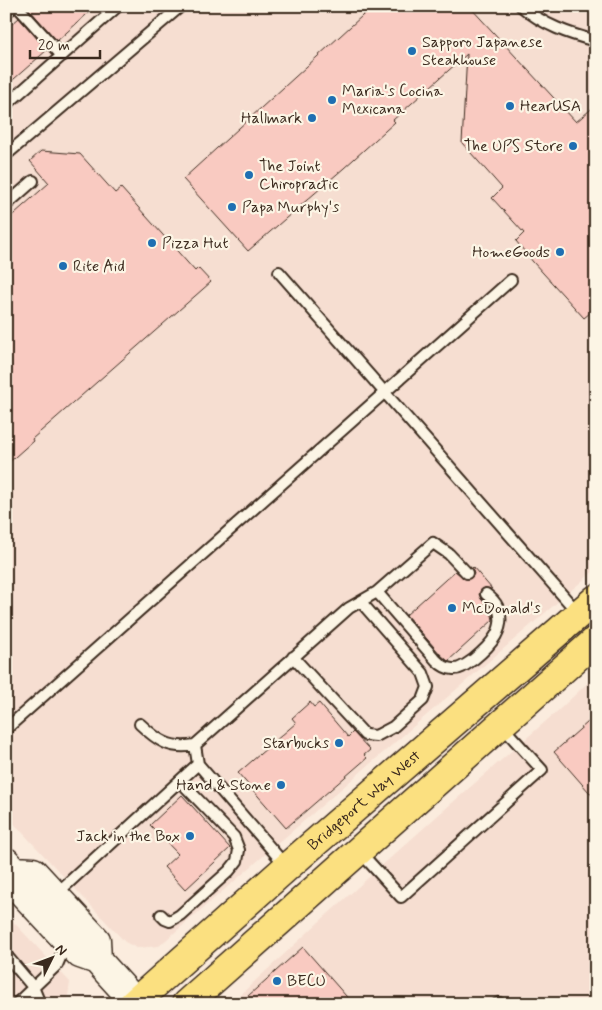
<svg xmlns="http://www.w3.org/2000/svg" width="602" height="1010" font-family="Mynerve,sans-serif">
	<rect width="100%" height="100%" fill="#fbecde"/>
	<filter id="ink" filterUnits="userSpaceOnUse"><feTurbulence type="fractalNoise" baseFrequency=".02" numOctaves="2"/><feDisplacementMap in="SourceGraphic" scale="10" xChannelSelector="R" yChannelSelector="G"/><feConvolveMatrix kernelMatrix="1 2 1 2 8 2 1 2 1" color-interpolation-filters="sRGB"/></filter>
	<g filter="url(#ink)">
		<!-- built -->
		<path fill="#f6ded1" d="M6,6H577L596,15V569L159,946L137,948L125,942L6,815Z
			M596,675V1004H235L240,995L319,922L436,817L561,708Z
			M6,914L70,982L67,1004H6Z"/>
		<!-- building -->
		<path fill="#f9cac1" stroke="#3b2a1e" d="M32,6H96L57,41L29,9Z
			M373,6H469L576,122L596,105V308L584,318L533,262L516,241L524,233L492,198L502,188L462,143L467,54L393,120L395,122L344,168L248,251L183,179Z
			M19,18L47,50L6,86V29Z
			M41,151L80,154L115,193L121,188L195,271L198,268L211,282L32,439L33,441L6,465V221L49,183L30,161Z
			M473,567L492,589L484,588L479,594L481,599L491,610L493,620L448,661L441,655L406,615L455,571L465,579L471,578L474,574L472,568Z
			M310,702L314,707L319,703L348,737L353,732L370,750L364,755L367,758L286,828L238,773L296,723L292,718Z
			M596,715V800L554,752Z
			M182,795L230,848L185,890L164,867L178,854L150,825Z
			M303,947L353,1004H239Z"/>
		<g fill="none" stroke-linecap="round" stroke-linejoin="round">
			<defs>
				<path id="lane" d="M17,6L62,56
					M521,6C543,25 569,34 596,41
					M6,13L14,6
					M6,105L118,6
					M6,155L181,6
					M6,205L33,181
					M279,272L579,614
					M377,592L436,660C441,665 446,669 453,669C460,670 468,663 474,659C490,646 508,628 497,606C495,601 490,597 486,594
					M293,657L365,735L376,736L393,727L423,700L428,687L423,673L361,602
					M140,724C157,740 170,750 195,745L349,608L377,592L433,543L449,554L467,573
					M6,729L511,280
					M195,745L198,764L286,866
					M360,852L401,897L542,770L501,725
					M55,895L198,764
					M161,915L165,919L170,921L180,915L229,871L237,861L239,850L234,837L180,781
					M6,955L33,987L40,1004
					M16,1004L57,965L66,944
					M497,1004L499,1003"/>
				<path id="secondary" d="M6,862L14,871L21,891L80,954L97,960L137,1004
					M14,871L33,872L96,940L97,960"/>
				<g id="primary">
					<path id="s1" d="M133,1004L287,867L596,599"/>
					<path d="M186,1004L596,640"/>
				</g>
			</defs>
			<!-- lane casing -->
			<use href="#lane" stroke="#3b2a1e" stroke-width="14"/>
			<!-- secondary casing -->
			<use href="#secondary" stroke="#3b2a1e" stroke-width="31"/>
			<!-- primary casing -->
			<use href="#primary" stroke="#3b2a1e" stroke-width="31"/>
			<!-- lane -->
			<use href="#lane" stroke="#fcf5e5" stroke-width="10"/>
			<!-- secondary -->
			<use href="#secondary" stroke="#fcf5e5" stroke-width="28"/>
			<!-- primary -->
			<use href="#primary" stroke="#fbe080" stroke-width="28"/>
		</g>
	</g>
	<!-- markers -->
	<g fill="#1f6fb2" stroke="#fcf5e5" stroke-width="2">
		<circle cx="412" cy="51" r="5"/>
		<circle cx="332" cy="100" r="5"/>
		<circle cx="510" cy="106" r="5"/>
		<circle cx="312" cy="118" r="5"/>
		<circle cx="573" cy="146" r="5"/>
		<circle cx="249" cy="175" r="5"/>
		<circle cx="232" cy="207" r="5"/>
		<circle cx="152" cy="243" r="5"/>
		<circle cx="560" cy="252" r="5"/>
		<circle cx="63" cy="266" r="5"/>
		<circle cx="452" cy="608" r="5"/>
		<circle cx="339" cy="743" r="5"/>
		<circle cx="281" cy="785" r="5"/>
		<circle cx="190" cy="836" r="5"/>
		<circle cx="277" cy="981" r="5"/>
	</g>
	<g text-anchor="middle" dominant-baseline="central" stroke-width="4.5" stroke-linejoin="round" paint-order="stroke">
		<!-- poi labels -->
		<g font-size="16" fill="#3b2a1e" stroke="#fcf5e5" text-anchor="start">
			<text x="422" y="42">Sapporo Japanese<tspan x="422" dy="18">Steakhouse</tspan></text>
			<text x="342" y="91">Maria's Cocina<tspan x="342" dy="18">Mexicana</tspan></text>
			<text x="520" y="106">HearUSA</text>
			<text x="302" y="118" text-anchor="end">Hallmark</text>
			<text x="563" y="146" text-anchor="end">The UPS Store</text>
			<text x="259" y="166">The Joint<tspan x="259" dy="18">Chiropractic</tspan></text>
			<text x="242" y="207">Papa Murphy's</text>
			<text x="162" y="243">Pizza Hut</text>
			<text x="550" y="252" text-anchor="end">HomeGoods</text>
			<text x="73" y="266">Rite Aid</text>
			<text x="462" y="608">McDonald's</text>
			<text x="329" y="743" text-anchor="end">Starbucks</text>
			<text x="271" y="785" text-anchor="end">Hand &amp; Stone</text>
			<text x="180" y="836" text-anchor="end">Jack in the Box</text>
			<text x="287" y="981">BECU</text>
		</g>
		<!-- street labels -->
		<g font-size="16" fill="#3b2a1e" stroke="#fcf5e5">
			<text stroke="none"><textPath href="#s1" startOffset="308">Bridgeport Way West</textPath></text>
		</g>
	</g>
	<!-- margin -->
	<rect width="602" height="1010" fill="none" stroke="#fcf5e5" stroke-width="25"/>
	<rect x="12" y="12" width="577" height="985" fill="none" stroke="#3b2a1e" stroke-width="2" filter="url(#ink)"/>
	<!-- north arrow -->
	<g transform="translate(52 958) rotate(48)" stroke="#fcf5e5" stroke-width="4" paint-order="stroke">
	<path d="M0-4L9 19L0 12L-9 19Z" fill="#3b2a1e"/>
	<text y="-8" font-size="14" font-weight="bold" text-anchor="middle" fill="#3b2a1e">N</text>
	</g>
	<!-- scale -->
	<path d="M30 50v8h70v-8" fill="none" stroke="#3b2a1e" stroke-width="2.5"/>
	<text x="38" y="50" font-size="15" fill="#3b2a1e" stroke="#fcf5e5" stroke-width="4" paint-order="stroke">20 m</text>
</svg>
